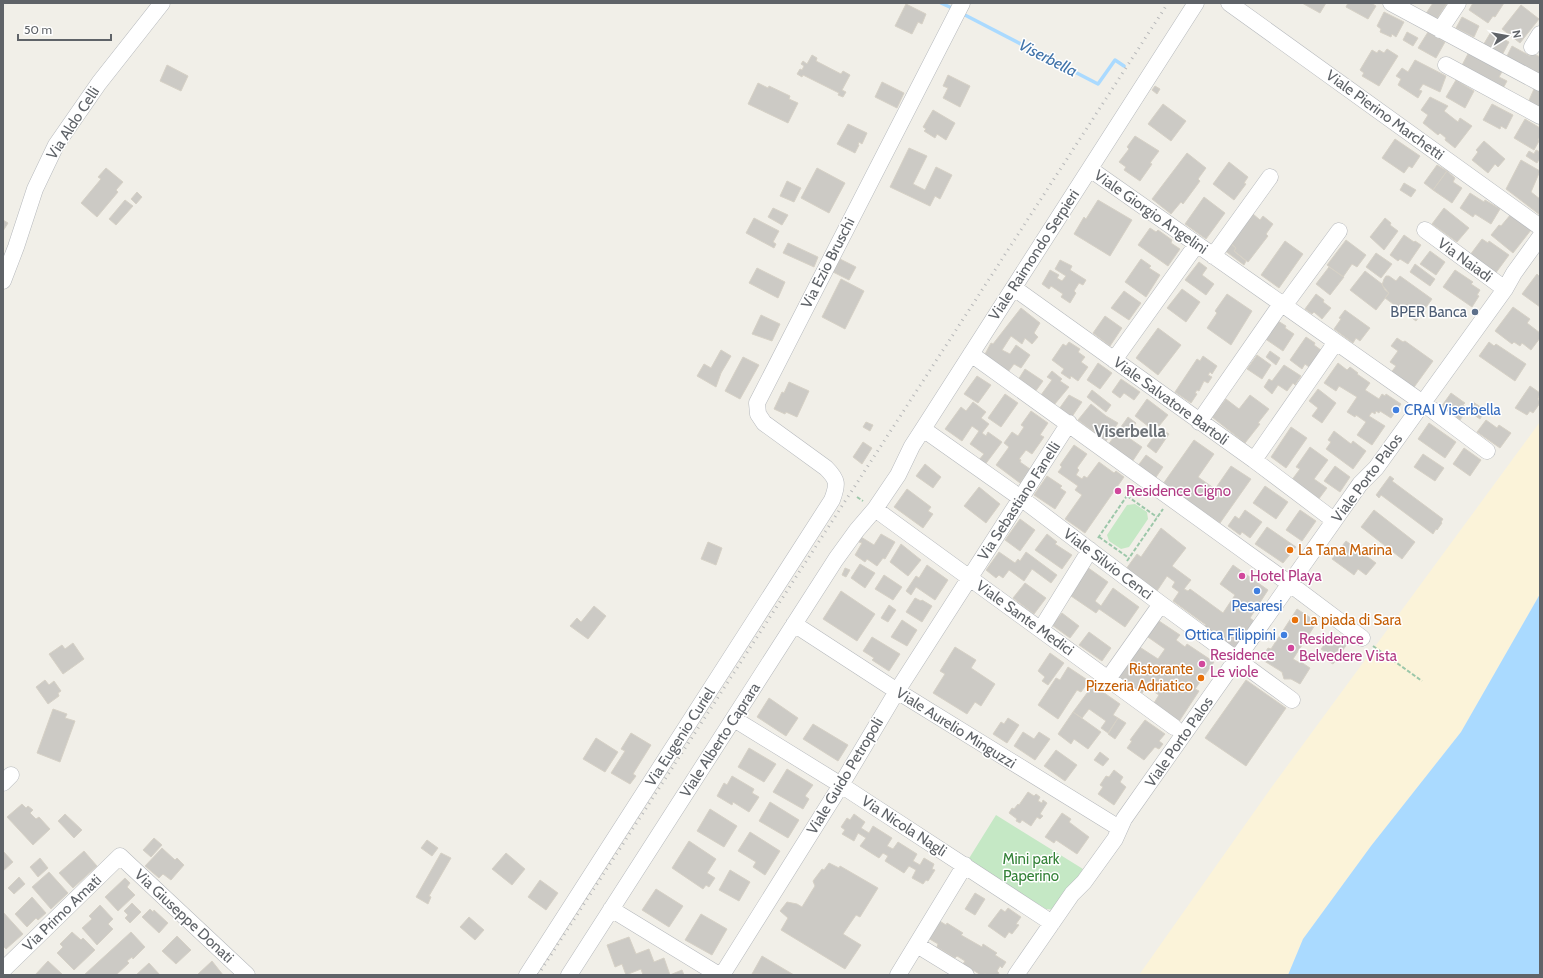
<svg xmlns="http://www.w3.org/2000/svg" width="1543" height="978" font-family="Cabin,sans-serif">
	<rect width="100%" height="100%" fill="#f1efe8"/>
	<!-- green -->
	<path fill="#c5e8c5" d="M1135,504L1147,512L1148,519L1129,547L1121,549L1109,541L1107,535L1127,505Z
		M996,815L1083,869L1055,910L1046,909L968,860Z"/>
	<!-- sand -->
	<path fill="#fbf3d9" d="M1540,422V594L1461,732L1371,846L1303,939L1288,975H1139L1271,788Z"/>
	<!-- water -->
	<path fill="#aadaff" d="M1540,594V975H1288L1303,939L1371,846L1461,732Z"/>
	<g fill="none" stroke-linecap="round" stroke-linejoin="round">
		<!-- stream -->
		<path stroke="#aadaff" stroke-width="3.5" d="M941,3L952,8
			M963,14L1098,84L1115,60L1124,66"/>
	</g>
	<!-- building -->
	<path fill="#cccac5" stroke="#d6d1c6" d="M1302,3H1326L1320,13Z
		M1348,3H1371L1376,6L1368,19L1346,7Z
		M1433,3H1447L1433,25L1423,18Z
		M1473,3H1504L1495,17L1493,16L1488,23L1469,10Z
		M906,4L926,14L922,24L918,22L912,34L895,26Z
		M1521,5L1539,19L1520,43L1502,29Z
		M1384,12L1404,22L1396,37L1392,34L1391,37L1380,32L1381,29L1377,26Z
		M1462,17L1479,26L1474,37L1456,28Z
		M1407,32L1418,38L1413,46L1403,40Z
		M1428,32L1445,42L1436,58L1418,48Z
		M1491,32L1509,42L1501,57L1482,47Z
		M1512,46L1530,56L1532,53L1540,57V76L1506,58Z
		M1387,49L1398,56L1379,86L1362,76L1364,73L1360,70L1372,50L1377,53L1379,50L1384,53Z
		M1469,52L1503,70L1499,77L1507,81L1501,92L1460,69Z
		M812,55L817,58L816,61L841,74L843,71L850,75L842,90L846,92L843,97L838,95L839,93L803,75L802,77L797,74L800,69L802,70L804,66L801,64L803,61L807,64Z
		M1415,60L1446,76L1440,92L1423,84L1419,90L1422,91L1418,98L1398,85L1401,79L1396,76L1402,68L1408,72Z
		M167,65L188,76L181,91L160,81Z
		M948,75L970,86L960,107L943,98L948,88L943,86Z
		M1456,80L1474,91L1465,108L1446,97Z
		M882,82L904,93L897,108L875,97Z
		M758,83L768,88L769,86L790,96L789,99L798,103L788,123L748,104Z
		M1155,86L1160,89L1157,94L1152,90Z
		M1534,89L1540,91V111L1527,105Z
		M1430,97L1448,106L1444,111L1458,122L1460,118L1472,126L1455,148L1445,140L1446,138L1440,133L1438,135L1423,123L1428,115L1421,110Z
		M1163,104L1186,121L1171,141L1148,124Z
		M1492,104L1513,115L1506,129L1501,126L1500,129L1483,120Z
		M933,110L955,123L946,140L937,134L935,138L924,131L926,129L923,127Z
		M1525,119L1540,128V136L1538,140L1539,141L1534,150L1514,138Z
		M848,124L867,133L862,144L859,142L858,145H859L855,153L837,144Z
		M1135,136L1159,151L1150,163L1152,164L1140,181L1124,170L1126,167L1119,162L1129,149L1127,147Z
		M1395,139L1420,156L1412,168L1409,166L1404,173L1382,158Z
		M1484,141L1505,159L1498,167L1495,164L1488,173L1472,160L1478,152L1476,150Z
		M909,148L927,156L913,184L925,190L936,167L952,175L940,199L935,196L930,206L890,187Z
		M1536,150L1540,152V158L1537,163L1526,156L1529,151L1534,154Z
		M1187,153L1206,168L1198,179L1200,181L1183,204L1181,202L1171,214L1152,199Z
		M1521,160L1540,171L1531,192L1540,199V215L1506,189Z
		M1229,162L1248,177L1244,183L1246,184L1234,200L1213,184Z
		M1437,165L1447,171L1433,190L1424,183Z
		M106,168L123,182L116,190L118,192L97,217L81,203L101,179L98,177Z
		M817,168L845,183L829,213L801,198Z
		M1447,171L1455,178L1453,182L1462,188L1452,203L1433,190Z
		M787,181L801,188L794,202L780,196Z
		M1404,183L1416,190L1411,197L1400,190Z
		M137,192L142,197L136,204L131,199Z
		M1470,193L1484,202L1485,200L1500,209L1491,224L1475,214L1473,217L1460,208Z
		M1204,197L1225,213L1206,239L1185,224Z
		M125,200L133,206L116,225L109,219Z
		M1098,200L1132,220L1110,256L1074,234L1084,217L1086,219Z
		M773,208L788,215L782,225L768,217Z
		M1444,208L1469,228L1457,242L1432,224Z
		M1253,214L1260,220L1263,216L1273,224L1266,234L1268,236L1248,262L1234,251L1236,248L1230,243Z
		M1511,214L1531,230L1513,253L1491,235L1499,225L1501,226Z
		M754,218L779,231L773,242L776,244L774,248L746,233Z
		M1385,218L1391,223L1390,225L1398,231L1384,250L1370,237Z
		M3,220L8,223L3,231Z
		M1150,228L1156,232L1158,230L1172,240L1171,243L1180,249L1168,266L1138,245Z
		M1404,235L1414,242L1415,241L1421,245L1408,264L1400,259L1398,261L1390,255Z
		M1482,239L1488,243L1489,241L1509,255L1495,274L1470,255Z
		M1346,240L1366,255L1357,267L1352,264L1343,277L1327,265Z
		M1285,241L1303,254L1279,288L1261,275Z
		M788,243L818,257L814,267L783,253Z
		M1230,243L1236,248L1234,251L1246,261L1244,265L1224,250Z
		M1430,251L1445,262L1436,275L1420,264Z
		M1376,253L1392,264L1381,278L1366,267Z
		M840,259L856,267L849,280L833,272Z
		M1141,259L1151,266L1149,268L1160,275L1146,297L1125,282Z
		M1060,260L1072,266L1070,270L1086,280L1083,285L1079,283L1074,291L1076,293L1070,303L1061,297L1063,294L1051,286L1049,289L1042,284L1050,270L1059,275L1057,278L1062,281L1066,276L1055,269Z
		M1199,262L1207,268L1202,275L1214,284L1206,295L1185,280Z
		M1415,264L1435,279L1430,286L1410,272Z
		M1329,267L1344,277L1330,295L1316,284Z
		M757,268L785,282L778,298L749,283Z
		M1455,270L1473,282L1471,284L1480,290L1477,295L1479,296L1472,307L1443,287Z
		M1365,271L1382,284L1385,290L1389,293L1376,310L1350,290Z
		M1537,274L1540,277V307L1522,294Z
		M1386,276H1389L1396,281L1400,276L1432,299L1416,321L1385,298L1389,293L1382,285L1384,279Z
		M841,279L864,291L845,329L822,317Z
		M1182,289L1200,302L1186,322L1167,308Z
		M1124,291L1141,303L1129,320L1111,308Z
		M1227,294L1252,311L1231,345L1207,328L1217,313L1215,311Z
		M1316,294L1324,300L1323,302L1331,308L1322,319L1314,312L1312,314L1305,309Z
		M1513,307L1530,319L1527,323L1540,333V338L1531,350L1522,343L1520,346L1514,342L1512,344L1495,331Z
		M1021,308L1040,323L1034,333L1038,337L1032,344L1025,338L1022,344L1011,336L1002,350L1010,354L1016,345L1030,355L1021,368L1014,364L1008,372L984,356L991,343L993,344Z
		M1345,310L1370,328L1360,341L1356,338L1353,343L1334,329L1341,319L1339,318Z
		M761,315L780,324L772,341L752,334Z
		M1105,316L1122,328L1110,346L1093,333Z
		M1278,321L1286,326L1285,328L1294,334L1283,351L1264,338Z
		M1158,328L1181,345L1158,375L1136,358Z
		M1306,337L1315,343L1314,345L1321,350L1309,367L1305,364L1302,369L1290,360Z
		M1397,338L1403,342L1405,341L1433,361L1412,390L1390,374L1396,366L1390,362L1398,351L1391,346Z
		M1069,342L1080,349L1078,352L1085,357L1081,362L1088,367L1078,381L1071,376L1070,379L1061,373L1064,369L1052,360L1063,344L1066,346Z
		M1489,342L1494,346L1496,344L1526,364L1515,381L1479,356Z
		M721,350L731,356L721,373L716,387L697,376L704,364L711,368Z
		M1270,351L1280,358L1276,365L1266,357Z
		M1257,355L1271,365L1262,379L1247,369Z
		M1203,356L1217,366L1212,374L1210,372L1208,375L1212,377L1208,383L1204,381L1199,391L1197,390L1195,393L1197,394L1191,403L1175,392L1197,359L1200,361Z
		M743,357L759,365L740,399L725,391Z
		M1098,363L1112,373L1100,389L1087,380Z
		M1338,363L1347,370L1350,367L1358,373L1357,374L1370,383L1365,390L1379,399L1382,394L1385,396L1386,394L1401,404L1391,418L1380,411L1379,413L1376,411L1375,414L1372,412L1369,416L1385,426L1372,445L1357,435L1366,422L1356,415L1355,417L1347,412L1357,397L1339,386L1336,391L1324,383Z
		M1284,365L1301,376L1295,385L1293,383L1287,391L1278,385L1272,394L1264,387L1269,379L1272,381Z
		M1025,369L1043,381L1035,392L1018,380Z
		M1052,371L1062,379L1060,381L1069,387L1054,405L1041,395L1052,380L1047,377Z
		M977,376L991,385L978,403L964,394Z
		M1121,379L1140,392L1134,400L1124,393L1120,398L1112,392Z
		M789,382L809,391L797,417L786,412L785,414L774,409L782,392L784,393Z
		M1530,386L1540,393L1538,399L1540,403L1533,413L1530,411L1527,415L1515,408Z
		M1318,389L1336,403L1322,423L1312,416L1318,408L1309,401Z
		M1092,390L1111,405L1106,412L1087,397Z
		M1451,393L1465,403L1463,405L1468,409L1473,402L1485,410L1480,419L1467,410L1460,420L1441,407Z
		M1005,394L1018,403L1001,427L988,418Z
		M1069,395L1082,402L1071,418L1059,409Z
		M1250,395L1269,409L1258,423L1260,424L1245,443L1212,417L1226,399L1239,409Z
		M1147,399L1168,415L1159,426L1157,425L1153,430L1135,416Z
		M973,402L986,412L981,418L989,424L982,433L986,436L988,432L1002,442L984,466L978,461L984,454L970,444L979,431L972,426L962,441L945,429L961,407L966,411Z
		M1091,404L1106,416L1118,423L1106,441L1078,420Z
		M1031,411L1048,423L1040,435L1044,437L1032,454L1026,450L1019,459L1021,460L1020,462L1030,469L1020,483L996,465L1009,447L1004,443L1012,432L1018,436L1024,427L1021,425Z
		M1128,417L1136,423L1126,436L1142,447L1132,462L1108,445Z
		M1486,420L1497,428L1499,425L1511,433L1500,448L1477,432Z
		M866,422L873,425L870,431L863,427Z
		M1429,423L1456,442L1445,458L1418,439Z
		M1291,427L1307,438L1286,468L1271,457Z
		M1160,428L1169,434L1156,453L1147,446Z
		M1334,431L1351,444L1353,441L1366,451L1353,469L1326,449L1331,442L1328,440Z
		M1194,440L1214,454L1198,477L1215,489L1231,466L1251,479L1220,523L1163,484Z
		M863,442L872,448L862,464L853,457Z
		M1074,445L1087,454L1077,468L1079,470L1076,475L1082,479L1084,476L1087,478L1099,462L1114,473L1116,471L1124,477L1085,533L1065,519L1082,495L1075,490L1078,486L1058,472L1062,467L1060,465Z
		M1310,447L1328,460L1314,479L1327,488L1318,500L1291,481L1300,469L1296,467Z
		M1464,448L1481,460L1470,476L1453,464Z
		M1423,454L1444,468L1435,481L1414,467Z
		M1146,455L1163,467L1154,480L1137,467Z
		M925,464L941,477L933,488L916,476Z
		M1335,466L1350,477L1340,492L1324,481Z
		M1047,476L1062,486L1060,488L1066,492L1055,509L1034,495Z
		M1390,476L1394,479L1392,481L1443,519L1441,522L1442,523L1437,530L1436,529L1433,534L1381,495L1379,498L1376,495Z
		M1265,486L1288,502L1276,519L1253,503Z
		M979,487L1000,504L986,523L964,506Z
		M907,489L931,507L928,511L933,514L923,528L894,507Z
		M1245,510L1262,522L1250,538L1242,532L1240,535L1228,526L1235,516L1239,519Z
		M1300,510L1316,521L1302,541L1286,530Z
		M1374,510L1415,542L1402,559L1361,527Z
		M1020,519L1035,530L1020,551L1005,540Z
		M1267,527L1296,547L1283,563L1255,544Z
		M1161,528L1186,548L1172,566L1191,580L1184,589L1188,591L1190,589L1223,613L1235,595L1220,584L1233,565L1268,590L1250,618L1254,621L1234,651L1202,630L1206,625L1173,601L1179,592L1172,587L1175,582L1167,576L1157,591L1126,569L1137,554L1141,557Z
		M881,534L895,542L885,559L883,558L877,566L867,559L865,562L855,555L862,543L859,542L861,537L874,545Z
		M1047,534L1057,542L1055,544L1072,555L1062,569L1035,550Z
		M1346,541L1376,563L1366,575L1358,569L1354,575L1332,559Z
		M708,542L722,548L716,565L701,559Z
		M901,544L921,560L908,576L890,562Z
		M999,552L1015,563L1018,559L1020,561L1026,552L1057,575L1051,583L1032,569L1024,581L1009,570L1003,578L999,575L996,578L986,570Z
		M860,564L875,573L865,588L851,578Z
		M927,565L948,580L935,600L916,587L911,595L906,591L916,576L919,578Z
		M1087,567L1108,582L1095,601L1101,606L1113,588L1139,607L1125,627L1099,609L1096,613L1068,594Z
		M845,568L850,570L846,577L842,575Z
		M884,575L902,587L893,600L875,589Z
		M1025,583L1046,598L1034,614L1013,598Z
		M841,591L875,614L857,641L823,619Z
		M915,598L921,601L922,600L932,606L922,622L906,612Z
		M889,605L896,610L888,622L881,618Z
		M594,606L606,616L588,639L570,626L577,618L581,622Z
		M1297,609L1317,622L1293,659L1300,663L1301,662L1310,668L1300,684L1291,679H1284L1282,672L1261,659L1268,648L1271,649Z
		M1062,613L1079,626L1070,638L1052,625Z
		M1156,619L1180,635L1176,640L1185,647L1187,644L1214,662L1195,689L1199,691L1178,723L1154,703L1159,695L1147,687L1142,693L1117,677L1138,646L1158,659L1165,649L1145,635Z
		M902,620L917,630L907,646L891,637Z
		M1089,632L1111,648L1102,661L1079,645Z
		M1331,636L1336,640L1339,637L1348,643L1342,651L1339,649L1335,655L1338,657L1333,664L1325,659L1328,654L1321,649Z
		M872,637L900,654L889,671L872,660L874,658L863,651Z
		M73,643L84,659L63,674L49,654L62,645L65,649Z
		M955,647L976,660L971,668L995,684L981,706L975,702L967,714L933,693L945,674L940,671Z
		M1050,653L1064,663L1048,685L1042,681L1045,677L1038,671Z
		M1068,667L1089,681L1081,692L1077,690L1058,719L1038,705L1056,678L1060,680Z
		M45,680L49,685L54,681L61,691L58,693L59,696L48,704L36,687Z
		M1246,680L1286,708L1246,766L1205,738Z
		M1093,685L1120,704L1113,715L1118,718L1108,733L1101,728L1106,721L1089,709L1082,718L1073,712Z
		M769,698L798,718L786,736L757,717Z
		M53,709L67,714L65,718L75,721L60,762L37,753Z
		M1073,712L1101,732L1088,749L1074,739L1071,744L1058,734Z
		M1008,718L1019,725L1007,743L993,734L1001,722L1004,724Z
		M1118,718L1126,723L1115,739L1108,734Z
		M1145,720L1165,734L1159,741L1163,744L1159,749L1155,747L1144,760L1127,748L1132,741L1130,740Z
		M813,724L848,745L838,761L803,739Z
		M1023,732L1034,739L1039,732L1050,739L1035,760L1014,746Z
		M631,733L651,745L633,774L636,776L630,784L611,773L625,751L621,749Z
		M596,738L618,752L605,772L583,759Z
		M749,748L776,764L764,782L738,767Z
		M1056,750L1077,765L1065,781L1044,766Z
		M1100,752L1109,759L1103,766L1094,760Z
		M787,769L813,785L805,796L809,799L803,809L773,792Z
		M1114,770L1123,777L1120,782L1126,787L1114,805L1098,794L1103,787L1100,785L1106,776L1109,777Z
		M732,776L754,789L752,793L759,797L749,812L733,802L732,805L717,796L724,783L727,785Z
		M1028,792L1034,796L1036,794L1040,797L1038,801L1042,803L1043,800L1047,803L1040,814L1043,816L1040,819L1037,817L1031,826L1022,820L1020,823L1016,821L1017,819L1009,813L1012,808L1014,809L1018,804L1019,805Z
		M770,802L799,820L788,838L759,821Z
		M22,804L26,808L28,806L33,810L30,813L36,819L39,817L50,829L33,845L7,817Z
		M710,809L737,826L724,847L697,831Z
		M1062,813L1071,819L1069,822L1089,837L1077,854L1056,840L1054,843L1045,837Z
		M65,814L82,830L74,838L58,821Z
		M854,814L865,822L861,828L869,833L873,826L892,838L887,846L893,849L898,842L917,854L913,861L920,865L924,858L934,864L932,869L935,870L928,881L926,880L923,884L912,878L916,870L909,866L904,873L885,861L888,856L883,853L879,858L860,846L866,838L858,833L854,841L842,834L845,830L841,827L847,818L850,820Z
		M750,832L780,851L765,875L753,867L756,862L738,851Z
		M154,838L162,845L151,857L143,850Z
		M427,840L438,848L432,856L421,848Z
		M689,841L716,859L707,873L715,878L709,887L706,885L703,889L672,868Z
		M162,848L175,860L177,858L184,865L171,880L163,874L159,878L145,866Z
		M3,851L13,862L3,871Z
		M84,851L97,866L73,888L59,873Z
		M441,853L451,858L429,896L431,897L428,904L416,897Z
		M506,853L525,869L512,885L492,869Z
		M40,858L48,868L38,877L30,867Z
		M829,863L839,868L840,866L878,888L860,917L856,915L843,934L861,945L845,969L781,930L788,918L780,911L787,902L797,904L802,907L815,886L813,881L822,869L824,870Z
		M730,870L750,882L739,901L719,890Z
		M49,872L68,893L51,909L32,887Z
		M19,877L25,884L14,894L8,888Z
		M125,878L130,883L127,887L135,895L118,911L105,897Z
		M540,880L558,893L546,910L528,897Z
		M656,889L683,906L669,927L642,910Z
		M975,893L985,899L975,915L965,909Z
		M32,897L46,913L38,920L36,918L27,927L15,914Z
		M132,903L141,912L130,923L125,918L128,915L124,911Z
		M100,905L113,919L108,924L113,929L97,945L82,928L92,919L89,916Z
		M1008,908L1021,917L1016,924L1019,925L1012,934L1009,932L1005,938L988,926L1001,909L1005,912Z
		M150,909L153,912L154,910L168,923L159,933L142,917Z
		M3,912L23,934L6,949L3,946Z
		M701,914L727,929L712,955L685,940Z
		M469,917L484,930L475,940L460,927Z
		M938,920L946,925L947,923L963,933L961,935L982,947L983,944L997,953L995,955L1006,962L1002,968L1000,966L997,971L999,973L998,975H988L985,974L981,975L963,964L965,961L957,956L955,958L937,947L938,944L928,938Z
		M72,932L81,940L83,938L95,950L74,970L57,953L63,947L60,944Z
		M131,932L145,947L133,959L132,957L127,961L129,963L116,975H84Z
		M177,936L191,950L176,964L162,951Z
		M629,937L636,954L649,949L654,962L664,958L670,975L682,970L684,975H643L641,969L626,975L622,964L615,967L607,945Z
		M762,956L794,975L752,974Z
		M48,961L63,975H35Z
		M212,961L223,975H197Z
		M149,963L160,975H136Z"/>
	<g fill="none" stroke-linecap="round" stroke-linejoin="round">
		<defs>
			<path id="minor" d="M1229,3L1540,227
				M1391,3L1540,83
				M1440,30L1458,3
				M1532,47L1540,34
				M1446,65L1540,116
				M1090,169L1427,406L1487,451
				M1425,230L1505,289
				M1213,256L1270,177
				M3,281L16,247L35,189L56,145L99,83L162,3
				M1014,288L1254,460L1327,515
				M1284,306L1339,231
				M971,354L1290,584L1362,638
				M1114,360L1197,244
				M1199,422L1281,304
				M923,429L1022,499L1161,604L1292,700
				M1254,460L1336,342
				M875,509L1174,727
				M794,624L897,691L1119,828
				M1041,629L1090,550
				M1108,679L1161,604
				M734,719L841,785L1052,923
				M3,783L11,775
				M611,909L719,975
				M917,945L966,975
				M3,970L120,856L247,975
				M527,975L832,500C838,484 838,480 826,468L764,423L758,414L757,403L962,3
				M569,975L836,559L857,530L875,509L898,475L912,446L923,429L1196,3
				M722,975L841,785L897,691L1069,423
				M898,975L965,865
				M1016,975L1072,894L1084,882L1115,839L1124,819L1360,484L1376,468L1505,289L1514,273L1540,237"/>
		</defs>
		<!-- minor casing -->
		<use href="#minor" stroke="#b5b8bc" stroke-width="17"/>
		<!-- path -->
		<path stroke="#9cc7a9" stroke-width="2" stroke-dasharray="4 2" stroke-linecap="butt" d="M1127,496L1157,517
			M857,497L863,501
			M1099,537L1129,558
			M1098,538L1133,487
			M1127,561L1163,509
			M1373,646L1422,681"/>
		<!-- minor -->
		<use href="#minor" stroke="#fff" stroke-width="16"/>
		<!-- rail -->
		<path stroke="#b6b7b8" stroke-width="3" stroke-dasharray="1 5" stroke-linecap="butt" d="M538,975L1168,3"/>
	</g>
	<!-- markers -->
	<circle fill="#5c6f8a" stroke="#fff" stroke-width="1.5" cx="1475" cy="312" r="4"/>
	<g fill="#3f7fe0" stroke="#fff" stroke-width="1.5">
		<circle cx="1396" cy="410" r="4"/>
		<circle cx="1257" cy="591" r="4"/>
		<circle cx="1284" cy="635" r="4"/>
	</g>
	<g fill="#d1479c" stroke="#fff" stroke-width="1.5">
		<circle cx="1118" cy="491" r="4"/>
		<circle cx="1242" cy="576" r="4"/>
		<circle cx="1291" cy="648" r="4"/>
		<circle cx="1202" cy="664" r="4"/>
	</g>
	<g fill="#e8710a" stroke="#fff" stroke-width="1.5">
		<circle cx="1290" cy="550" r="4"/>
		<circle cx="1295" cy="620" r="4"/>
		<circle cx="1201" cy="678" r="4"/>
	</g>
	<g text-anchor="middle" dominant-baseline="central" stroke-width="3" stroke-linejoin="round" paint-order="stroke">
		<!-- street labels -->
		<g font-size="15" fill="#5f6368" stroke="#fff">
			<text transform="translate(1385 115) rotate(36)">Viale Pierino Marchetti</text>
			<text transform="translate(73 123) rotate(-57)">Via Aldo Celli</text>
			<text transform="translate(1151 212) rotate(35)">Viale Giorgio Angelini</text>
			<text transform="translate(1034 255) rotate(-57)">Viale Raimondo Serpieri</text>
			<text transform="translate(1465 260) rotate(36)">Via Naiadi</text>
			<text transform="translate(828 263) rotate(-63)">Via Ezio Bruschi</text>
			<text transform="translate(1171 401) rotate(36)">Viale Salvatore Bartoli</text>
			<text transform="translate(1367 478) rotate(-53)">Viale Porto Palos</text>
			<text transform="translate(1019 501) rotate(-57)">Via Sebastiano Fanelli</text>
			<text transform="translate(1108 564) rotate(37)">Viale Silvio Cenci</text>
			<text transform="translate(1025 618) rotate(36)">Viale Sante Medici</text>
			<text transform="translate(956 728) rotate(32)">Viale Aurelio Minguzzi</text>
			<text transform="translate(680 737) rotate(-57)">Via Eugenio Curiel</text>
			<text transform="translate(720 740) rotate(-57)">Viale Alberto Caprara</text>
			<text transform="translate(1179 742) rotate(-55)">Viale Porto Palos</text>
			<text transform="translate(845 776) rotate(-59)">Viale Guido Petropoli</text>
			<text transform="translate(904 826) rotate(33)">Via Nicola Nagli</text>
			<text transform="translate(62 913) rotate(-44)">Via Primo Amati</text>
			<text transform="translate(184 916) rotate(43)">Via Giuseppe Donati</text>
		</g>
		<!-- service labels -->
		<g font-size="15" fill="#4e5e75" stroke="#fff" text-anchor="end">
			<text x="1467" y="312">BPER Banca</text>
		</g>
		<!-- shop labels -->
		<g font-size="15" fill="#366cbe" stroke="#fff" text-anchor="start">
			<text x="1404" y="410">CRAI Viserbella</text>
			<text x="1257" y="606" text-anchor="middle">Pesaresi</text>
			<text x="1276" y="635" text-anchor="end">Ottica Filippini</text>
		</g>
		<!-- hotel labels -->
		<g font-size="15" fill="#b23c85" stroke="#fff" text-anchor="start">
			<text x="1126" y="491">Residence Cigno</text>
			<text x="1250" y="576">Hotel Playa</text>
			<text x="1299" y="639">Residence<tspan x="1299" dy="17">Belvedere Vista</tspan></text>
			<text x="1210" y="655">Residence<tspan x="1210" dy="17">Le viole</tspan></text>
		</g>
		<!-- food labels -->
		<g font-size="15" fill="#c56008" stroke="#fff" text-anchor="start">
			<text x="1298" y="550">La Tana Marina</text>
			<text x="1303" y="620">La piada di Sara</text>
			<text x="1193" y="669" text-anchor="end">Ristorante<tspan x="1193" dy="17">Pizzeria Adriatico</tspan></text>
		</g>
		<!-- park labels -->
		<g font-size="15" fill="#348238" stroke="#fff">
			<text x="1031" y="859">Mini park<tspan x="1031" dy="17">Paperino</tspan></text>
		</g>
		<!-- water labels -->
		<g font-size="16" font-style="italic" fill="#4174aa" stroke="#fff">
			<text transform="translate(1048 58) rotate(27)">Viserbella</text>
		</g>
		<!-- quarter labels -->
		<g font-size="17" font-weight="bold" fill="#70757a" stroke="#fff">
			<text x="1130" y="431">Viserbella</text>
		</g>
	</g>
	<!-- border -->
	<rect width="1543" height="978" fill="none" stroke="#5f6368" stroke-width="8"/>
	<!-- north arrow -->
	<g transform="translate(1507 36) rotate(79)" stroke="#ffffff" stroke-width="3" paint-order="stroke">
	<path d="M0-3L7 15L0 10L-7 15Z" fill="#5f6368"/>
	<text y="-6" font-size="11" font-weight="bold" text-anchor="middle" fill="#5f6368">N</text>
	</g>
	<!-- scale -->
	<path d="M18 34v6h93v-6" fill="none" stroke="#5f6368" stroke-width="2"/>
	<text x="24" y="34" font-size="12" fill="#5f6368" stroke="#ffffff" stroke-width="3" paint-order="stroke">50 m</text>
</svg>
